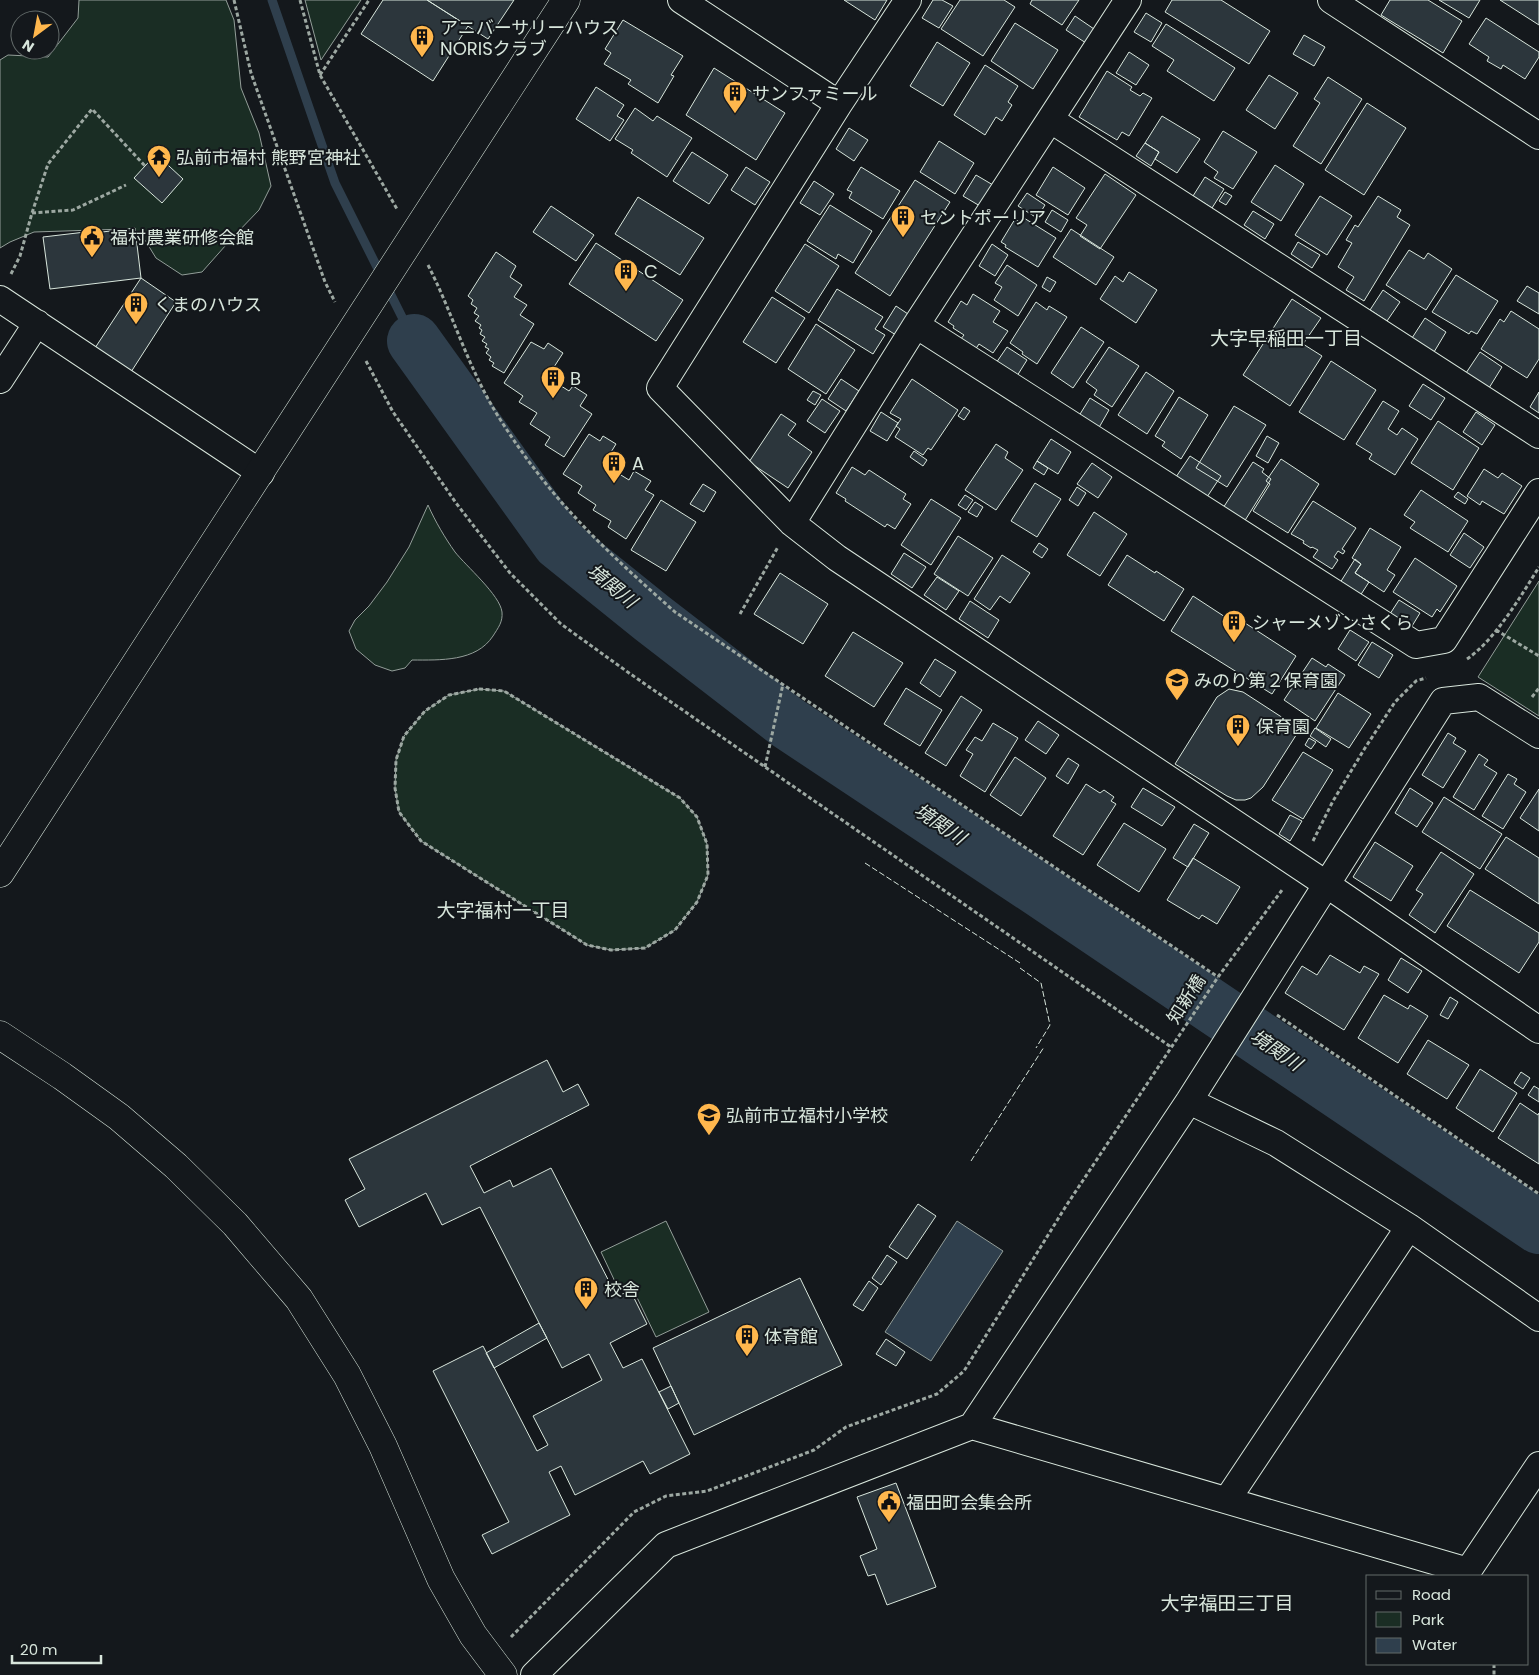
<svg xmlns="http://www.w3.org/2000/svg" width="1539" height="1675" font-family="Poppins,'Noto Sans JP',sans-serif">
	<rect width="100%" height="100%" fill="#14181c"/>
	<!-- green -->
	<path fill="#1a2d24" stroke="#939e99" d="M79,0H226L234,20L241,88L259,133L271,186L259,210L234,236L202,272L182,275L156,258L145,240L125,229L34,232L10,242L0,248V60L8,55L48,57L78,18Z
		M305,0H361L321,60Z
		M428,505C435,521 445,538 455,552C466,566 500,595 502,612C503,622 498,628 493,636C476,662 440,660 412,660L405,668L392,671L375,665L356,649L349,631L355,620L369,606L387,582L409,547Z
		M1539,581V716L1478,677Z
		M479,689L504,691L680,798L697,817L707,844L708,875L697,902L675,930L645,948L611,950L587,945L421,841L399,812L395,788L396,760L404,736L425,711L449,695Z
		M666,1221L709,1312L656,1337L631,1285L619,1290L601,1252Z"/>
	<!-- water -->
	<path fill="#2f3f4d" stroke="#939e99" d="M957,1221L1003,1251L931,1361L885,1332Z"/>
	<g fill="none" stroke-linecap="round" stroke-linejoin="round">
		<!-- stream -->
		<path stroke="#2f3f4d" stroke-width="9" d="M272,0L335,183L414,341"/>
		<!-- river -->
		<path stroke="#2f3f4d" stroke-width="54" d="M414,341L559,543L652,618L788,723L1041,891L1539,1227"/>
	</g>
	<!-- building -->
	<path fill="#2c363c" stroke="#d8e6dc" d="M383,0H427L468,26L433,81L361,34Z
		M427,0H514L488,39Z
		M844,0H887L875,20Z
		M933,0H942L953,6L939,28L922,18Z
		M960,0H1004L1015,7L983,56L941,29Z
		M1032,0H1079L1062,25L1030,4Z
		M1172,0H1221L1270,31L1249,64L1165,12Z
		M1390,0H1428L1462,21L1443,53L1381,15Z
		M1439,0H1480L1469,18Z
		M1500,0H1539V25Z
		M1146,13L1162,23L1151,42L1134,32Z
		M1075,16L1094,29L1086,43L1066,30Z
		M1486,18L1539,52V57L1525,79L1503,65L1501,69L1487,61L1489,57L1469,44Z
		M623,20L683,56L671,75L674,76L658,103L628,84L631,80L604,64L611,53L605,49Z
		M1015,23L1058,50L1033,89L991,61Z
		M1166,24L1235,68L1214,101L1167,71L1174,60L1152,46Z
		M1304,35L1325,47L1314,66L1293,54Z
		M937,42L970,63L943,106L910,86Z
		M1129,52L1149,65L1136,85L1116,73Z
		M985,65L1018,86L1008,102L1012,105L1002,121L996,117L985,135L954,115Z
		M714,68L785,113L756,160L686,115Z
		M1107,71L1132,87L1130,90L1140,96L1143,93L1152,98L1129,136L1122,132L1117,140L1079,117Z
		M1269,75L1298,93L1275,129L1246,110Z
		M1328,77L1362,99L1321,164L1293,146L1320,103L1314,99Z
		M596,87L624,105L617,116L624,120L610,141L576,119Z
		M1367,103L1406,128L1364,195L1325,170Z
		M635,108L653,121L657,116L692,138L667,177L631,153L633,150L615,139Z
		M1162,116L1200,139L1177,173L1155,159L1159,152L1145,143Z
		M849,128L868,140L854,161L836,149Z
		M1223,131L1257,152L1233,189L1214,178L1218,172L1204,162Z
		M939,141L974,163L955,194L920,172Z
		M1145,143L1159,152L1151,166L1136,156Z
		M692,152L728,175L709,204L673,181Z
		M156,154L183,179L162,203L134,178Z
		M1275,165L1304,184L1281,221L1251,202Z
		M746,167L770,182L755,205L731,190Z
		M861,167L900,191L883,219L849,198L852,192L847,190Z
		M1053,167L1085,188L1068,215L1036,195Z
		M1105,174L1136,195L1100,249L1080,236L1087,225L1076,218Z
		M976,175L993,185L980,206L963,196Z
		M1205,177L1224,189L1212,208L1193,196Z
		M915,180L950,202L890,296L855,273Z
		M814,181L834,194L820,215L800,203Z
		M1225,192L1232,196L1226,205L1219,201Z
		M1027,193L1045,205L1037,218L1018,206Z
		M1320,196L1352,216L1327,255L1295,235Z
		M1378,196L1401,210L1397,217L1410,225L1364,301L1346,290L1354,277L1338,267L1352,243L1346,240L1355,225L1358,227Z
		M638,197L704,238L680,275L615,234Z
		M830,205L872,231L853,263L838,254L836,259L807,241Z
		M551,206L594,235L576,261L533,232Z
		M1052,210L1068,220L1061,232L1045,222Z
		M1253,211L1274,224L1265,239L1244,225Z
		M1024,218L1056,238L1038,267L1005,247L1006,245L1001,242L1015,219L1021,223Z
		M135,228L141,278L50,289L43,237L94,231V233Z
		M1071,229L1114,257L1096,285L1053,257Z
		M1298,242L1320,255L1312,268L1291,254Z
		M596,243L683,300L656,341L569,284Z
		M805,244L839,266L809,313L775,291Z
		M992,244L1008,255L995,276L979,266Z
		M1409,250L1424,259L1428,253L1452,269L1426,310L1386,285Z
		M496,252L516,266L510,277L522,285L514,297L527,305L520,315L534,324L504,373L492,366L494,363L489,360L491,357L486,353L489,349L485,347L487,344L482,341L485,337L480,334L482,330L479,328L481,325L475,321L479,316L474,313L477,308L471,304L473,300L468,296Z
		M1007,265L1037,285L1018,316L994,300L1002,287L995,283Z
		M1129,272L1157,290L1136,323L1100,299L1115,276L1123,282Z
		M1456,275L1498,301L1477,334L1471,331L1469,334L1432,312Z
		M1047,277L1056,282L1050,292L1042,287Z
		M141,278L176,302L131,372L95,348Z
		M1527,286L1539,293V314L1517,301Z
		M837,289L883,317L875,329L885,335L873,354L818,320Z
		M1383,290L1400,302L1387,321L1370,310Z
		M973,294L1000,311L993,322L1008,331L993,353L979,344L975,350L960,340L964,335L953,328L954,326L948,322L961,301L967,305Z
		M772,297L805,318L776,363L743,342Z
		M1292,299L1321,318L1303,344L1322,356L1290,406L1243,375Z
		M1036,302L1047,310L1049,306L1067,317L1037,364L1022,354L1023,352L1010,343Z
		M896,306L908,314L896,335L883,327Z
		M1511,311L1539,329V359L1527,378L1481,349L1500,319L1504,322Z
		M1425,318L1446,332L1434,352L1412,338Z
		M816,324L855,350L826,394L788,369Z
		M1081,327L1104,342L1073,388L1051,373Z
		M531,342L544,349L548,343L563,353L554,367L564,374L558,384L569,391L573,386L587,395L580,406L592,414L564,457L545,445L550,437L530,424L537,413L519,402L523,396L504,383Z
		M1007,347L1027,360L1017,376L996,363Z
		M1109,347L1139,366L1112,407L1094,395L1097,390L1086,382Z
		M1480,352L1502,367L1489,388L1466,373Z
		M1331,361L1376,390L1344,440L1299,412Z
		M1146,372L1174,391L1147,434L1118,415Z
		M841,379L859,391L846,411L828,399Z
		M912,379L958,410L931,450L928,448L923,455L895,437L900,429L896,426L901,419L890,413Z
		M1423,384L1445,398L1431,420L1409,406Z
		M813,391L821,395L815,405L807,400Z
		M1539,392V413L1530,407Z
		M1179,397L1208,415L1181,459L1162,446L1165,442L1155,436Z
		M1090,398L1109,410L1097,431L1077,419Z
		M822,399L840,411L825,433L807,421Z
		M1383,401L1399,411L1388,429L1397,435L1402,428L1418,439L1395,475L1369,459L1372,454L1356,444Z
		M1234,406L1266,425L1227,487L1196,468Z
		M964,407L970,411L964,420L958,416Z
		M881,412L898,423L887,441L870,431Z
		M1476,412L1495,425L1482,445L1463,432Z
		M781,414L796,424L788,435L812,452L788,488L749,462Z
		M1438,421L1479,448L1453,490L1411,463Z
		M589,434L600,441L603,436L616,444L608,457L620,465L616,472L629,480L634,471L651,481L645,490L654,495L626,539L608,527L611,521L593,510L596,505L578,493L582,486L563,474Z
		M1267,436L1279,443L1268,463L1256,456Z
		M1051,439L1071,452L1058,474L1037,461Z
		M996,444L1008,452L1005,458L1023,470L996,510L965,490Z
		M914,451L927,460L923,466L910,457Z
		M1190,456L1221,476L1207,497L1176,477Z
		M1281,459L1319,484L1288,533L1253,511L1270,484L1266,481Z
		M1037,461L1048,468L1044,475L1033,468Z
		M1253,462L1264,469L1262,472L1271,479L1244,522L1223,508Z
		M1092,463L1112,477L1098,498L1077,484Z
		M852,467L865,475L869,470L906,494L903,499L911,504L895,529L887,524L885,527L845,501L846,499L836,493Z
		M1484,469L1498,478L1502,473L1522,486L1504,514L1482,501L1480,505L1467,496Z
		M1035,483L1061,499L1037,537L1011,521Z
		M703,484L716,492L704,512L690,504Z
		M1077,487L1086,493L1078,506L1069,500Z
		M1421,490L1468,521L1448,552L1410,528L1415,522L1404,515Z
		M1458,492L1468,499L1465,504L1454,497Z
		M965,495L973,500L966,510L958,505Z
		M931,499L961,518L931,565L901,545Z
		M661,500L696,522L666,571L631,550Z
		M1313,501L1356,528L1342,549L1345,551L1343,554L1338,551L1334,557L1338,560L1332,569L1313,557L1318,550L1312,547L1311,548L1303,543L1304,541L1291,534Z
		M975,502L983,507L977,517L968,512Z
		M1094,512L1127,534L1100,576L1067,555Z
		M1370,528L1401,547L1387,570L1395,575L1384,592L1355,573L1361,564L1352,558Z
		M1464,533L1484,547L1470,568L1450,555Z
		M958,536L993,558L968,596L934,574Z
		M1039,543L1048,549L1042,558L1033,552Z
		M904,553L926,567L912,588L891,574Z
		M1002,555L1030,573L1010,603L1000,596L990,610L974,599Z
		M1127,555L1155,573L1156,571L1184,589L1164,621L1108,585Z
		M1415,558L1457,586L1440,612L1437,609L1432,617L1393,592Z
		M1355,559L1361,564L1355,573L1369,582L1358,599L1338,586Z
		M780,573L828,604L803,644L754,614Z
		M937,577L959,591L946,610L924,595Z
		M1193,596L1242,628L1245,623L1296,656L1272,694L1171,631Z
		M1399,600L1420,613L1409,631L1388,617Z
		M970,601L999,620L988,638L959,619Z
		M1350,630L1369,642L1356,661L1338,649Z
		M853,632L903,663L874,707L825,676Z
		M1372,642L1393,655L1379,678L1358,665Z
		M1312,658L1326,667L1328,664L1345,675L1315,721L1284,700Z
		M935,659L956,672L940,697L920,683Z
		M906,688L942,710L920,746L884,724Z
		M1229,689L1243,692L1300,729L1263,787L1251,798L1245,800H1236L1227,796L1175,764L1217,697Z
		M1338,693L1371,714L1349,748L1316,728Z
		M961,696L982,710L946,766L925,753Z
		M1038,721L1059,735L1046,754L1025,740Z
		M993,723L1018,738L985,792L960,776L973,754L966,750L975,737L982,741Z
		M1315,728L1331,739L1326,747L1310,736Z
		M1448,733L1456,738L1453,743L1466,751L1443,788L1422,775Z
		M1309,738L1316,742L1311,749L1305,745Z
		M1303,752L1333,770L1303,819L1272,800Z
		M1479,754L1488,760L1484,765L1497,773L1474,810L1453,797Z
		M1015,757L1046,778L1021,816L990,795Z
		M1068,758L1079,765L1068,784L1056,776Z
		M1508,774L1517,779L1514,784L1526,792L1503,829L1482,816Z
		M1086,784L1100,793L1104,790L1114,797L1111,801L1116,804L1083,855L1053,836Z
		M1143,788L1175,807L1162,826L1131,807Z
		M1410,788L1433,803L1417,827L1395,813Z
		M1539,789V831L1520,818Z
		M1444,797L1502,834L1480,869L1422,832Z
		M1290,815L1302,821L1290,841L1279,834Z
		M1124,823L1166,849L1139,892L1097,865Z
		M1194,824L1209,833L1188,867L1173,858Z
		M1506,837L1539,858V904L1485,869Z
		M1375,842L1413,866L1391,901L1353,877Z
		M1441,852L1474,874L1435,933L1409,915L1423,894L1416,890Z
		M1193,858L1240,887L1217,924L1202,915L1199,919L1167,900Z
		M1470,890L1539,933V942L1519,973L1447,926Z
		M1330,955L1360,973L1364,966L1379,974L1344,1030L1285,993L1302,966L1317,975Z
		M1401,958L1422,971L1408,993L1388,980Z
		M1384,995L1408,1009L1410,1005L1428,1016L1398,1063L1358,1038Z
		M1450,997L1458,1002L1448,1019L1440,1015Z
		M1428,1040L1469,1065L1447,1099L1407,1074Z
		M547,1060L563,1092L578,1084L589,1105L470,1166L484,1193L510,1180L513,1187L551,1168L617,1297L630,1290L647,1324L610,1343L623,1368L642,1359L690,1454L650,1474L643,1461L575,1495L561,1466L549,1472L570,1515L492,1554L482,1535L509,1522L433,1371L483,1346L537,1451L548,1445L533,1416L602,1380L589,1354L562,1368L480,1207L442,1225L426,1193L359,1227L345,1200L365,1189L349,1159Z
		M1480,1069L1517,1093L1493,1132L1456,1108Z
		M1521,1072L1530,1078L1523,1089L1514,1083Z
		M1534,1086L1539,1089V1102L1528,1095Z
		M1520,1103L1538,1115L1539,1113V1164L1498,1138Z
		M918,1204L936,1216L907,1259L889,1247Z
		M887,1255L897,1262L881,1285L872,1278Z
		M800,1278L842,1365L694,1435L653,1348Z
		M869,1281L878,1288L863,1311L853,1305Z
		M539,1323L547,1338L494,1368L486,1353Z
		M886,1339L905,1352L896,1366L876,1354Z
		M671,1386L679,1403L668,1409L659,1392Z
		M896,1483L936,1587L887,1605L875,1574L868,1576L860,1556L877,1549L857,1497Z"/>
	<g fill="none" stroke-linecap="round" stroke-linejoin="round">
		<defs>
			<path id="minor" d="M681,0L839,104
				M908,0L839,104L660,388L792,523L837,558L1326,884L1539,1030
				M1331,0L1539,136
				M1051,120L1539,435
				M0,299L261,473
				M916,325L1416,645L1444,640L1539,492
				M0,380L37,323
				M792,523L916,325L1128,0
				M1189,1101L1276,1143L1409,1227L1539,1318
				M972,1426L1468,1571L1539,1465
				M1227,1500L1409,1227
				M534,1675L666,1545L972,1426L1189,1101L1443,701L1479,697L1539,735"/>
			<path id="tertiary" d="M0,873L566,0
				M0,1035L62,1076L119,1117L176,1166L235,1224L299,1299L347,1375L383,1446L441,1579L473,1635L503,1675"/>
		</defs>
		<!-- minor casing -->
		<use href="#minor" stroke="#d8e6dc" stroke-width="28"/>
		<!-- tertiary casing -->
		<use href="#tertiary" stroke="#d8e6dc" stroke-width="29"/>
		<!-- path -->
		<path stroke="#9da8a2" stroke-width="3" stroke-dasharray="4 2.5" stroke-linecap="butt" d="M234,0L251,73L325,282L335,302
			M300,0L320,75L397,209
			M320,75L369,0
			M32,213L73,210L126,185
			M428,265C453,314 468,368 498,416C520,451 545,485 573,515C605,550 640,581 675,612L1218,977
			M11,274L20,256L32,213L48,164L92,109L145,166
			M366,361L393,412L456,503L510,573L561,624L629,673L1171,1047
			M740,614L778,547
			M1496,630L1539,656
			M1467,659C1495,640 1521,596 1539,567
			M479,689L504,691L680,798L697,817L707,844L708,875L697,902L675,930L645,948L611,950L587,945L421,841L399,812L395,788L396,760L404,736L425,711L449,695Z
			M1532,697L1539,688
			M765,767L783,684
			M1313,841L1333,801L1365,748L1395,702L1416,681L1426,678
			M1277,1015L1539,1194
			M511,1637L634,1512L666,1496L707,1491L814,1450L846,1427L937,1394L964,1371L1066,1206L1218,977L1282,890
			M1494,1664V1675"/>
		<!-- minor -->
		<use href="#minor" stroke="#14181c" stroke-width="26"/>
		<!-- tertiary -->
		<use href="#tertiary" stroke="#14181c" stroke-width="28"/>
		<!-- fence -->
		<path stroke="#d8e6dc" stroke-width="1" stroke-dasharray="6 2.5" stroke-linecap="butt" d="M865,863L1020,963
			M1020,968L1041,983L1050,1025L1036,1048
			M971,1161L1044,1047"/>
	</g>
	<!-- icons -->
	<defs>
		<symbol id="building-pin" viewBox="-11 -11 22 30"><path d="M0 17L-7.5 6A9.5 9.5 0 1 1 7.5 6Z" fill="#ffb74d" stroke="#14181c"/><path d="M-4-6H4V6H1V3H-1V6H-4ZM-2.5-4.3h1.7v1.8h-1.7ZM.8-4.3h1.7v1.8H.8ZM-2.5-1h1.7V.8h-1.7ZM.8-1h1.7V.8H.8Z" fill="#111"/></symbol>
		<symbol id="temple-pin" viewBox="-11 -11 22 30"><path d="M0 17L-7.5 6A9.5 9.5 0 1 1 7.5 6Z" fill="#ffb74d" stroke="#14181c"/><path d="M0-6L5-2H3V0L6.5 2.5H4V6H1.5V3h-3V6H-4V2.5H-6.5L-3 0V-2H-5Z" fill="#111"/></symbol>
		<symbol id="civic-pin" viewBox="-11 -11 22 30"><path d="M0 17L-7.5 6A9.5 9.5 0 1 1 7.5 6Z" fill="#ffb74d" stroke="#14181c"/><path d="M-.6-6.5H3V-4.5H.6V-3L4-1V1h2V6H-6V1h2V-1L-.6-3ZM-1.2 2.5V6h2.4V2.5Z" fill="#111"/></symbol>
		<symbol id="school-pin" viewBox="-11 -11 22 30"><path d="M0 17L-7.5 6A9.5 9.5 0 1 1 7.5 6Z" fill="#ffb74d" stroke="#14181c"/><path d="M0-5L7-2L0 1L-7-2ZM-4 1L0 2.5L4 1V4Q0 6-4 4Z" fill="#111"/></symbol>
	</defs>
	<g fill-rule="evenodd">
		<use href="#building-pin" x="408" y="23" width="28" height="38"/>
		<use href="#building-pin" x="721" y="79" width="28" height="38"/>
		<use href="#temple-pin" x="145" y="143" width="28" height="38"/>
		<use href="#building-pin" x="889" y="203" width="28" height="38"/>
		<use href="#civic-pin" x="78" y="223" width="28" height="38"/>
		<use href="#building-pin" x="612" y="257" width="28" height="38"/>
		<use href="#building-pin" x="122" y="290" width="28" height="38"/>
		<use href="#building-pin" x="539" y="364" width="28" height="38"/>
		<use href="#building-pin" x="600" y="449" width="28" height="38"/>
		<use href="#building-pin" x="1220" y="608" width="28" height="38"/>
		<use href="#school-pin" x="1163" y="666" width="28" height="38"/>
		<use href="#building-pin" x="1224" y="712" width="28" height="38"/>
		<use href="#school-pin" x="695" y="1101" width="28" height="38"/>
		<use href="#building-pin" x="572" y="1275" width="28" height="38"/>
		<use href="#building-pin" x="733" y="1322" width="28" height="38"/>
		<use href="#civic-pin" x="875" y="1488" width="28" height="38"/>
	</g>
	<g text-anchor="middle" dominant-baseline="central" stroke-width="4" stroke-linejoin="round" paint-order="stroke">
		<!-- poi labels -->
		<g font-size="18" fill="#d8e6dc" stroke="#14181c" text-anchor="start">
			<text x="440" y="27">アニバーサリーハウス<tspan x="440" dy="21">NORISクラブ</tspan></text>
			<text x="752" y="93">サンファミール</text>
			<text x="176" y="157">弘前市福村 熊野宮神社</text>
			<text x="920" y="217">セントポーリア</text>
			<text x="110" y="237">福村農業研修会館</text>
			<text x="644" y="271">C</text>
			<text x="154" y="304">くまのハウス</text>
			<text x="570" y="378">B</text>
			<text x="632" y="463">A</text>
			<text x="1252" y="622">シャーメゾンさくら</text>
			<text x="1194" y="680">みのり第２保育園</text>
			<text x="1256" y="726">保育園</text>
			<text x="726" y="1115">弘前市立福村小学校</text>
			<text x="604" y="1289">校舎</text>
			<text x="764" y="1336">体育館</text>
			<text x="906" y="1502">福田町会集会所</text>
		</g>
		<!-- street labels -->
		<g font-size="18" fill="#d8e6dc" stroke="#14181c">
			<text transform="translate(1186 999) rotate(-57)">知新橋</text>
		</g>
		<!-- neighbourhood labels -->
		<g font-size="19" fill="#d8e6dc" stroke="#14181c">
			<text x="1286" y="338">大字早稲田一丁目</text>
			<text x="503" y="910">大字福村一丁目</text>
			<text x="1227" y="1603">大字福田三丁目</text>
		</g>
		<!-- water labels -->
		<g font-size="19" font-style="italic" fill="#d8e6dc" stroke="#14181c">
			<text transform="translate(612 586) rotate(39)">境関川</text>
			<text transform="translate(940 824) rotate(34)">境関川</text>
			<text transform="translate(1276 1050) rotate(34)">境関川</text>
		</g>
	</g>
	<!-- legend -->
	<rect x="1366" y="1575" width="162" height="90" fill="#14181c" stroke="#626a69"/>
	<rect x="1376" y="1591" width="25" height="8" fill="#14181c" stroke="#626a69"/>
	<text x="1412" y="1600" font-size="15" fill="#d8e6dc">Road</text>
	<rect x="1376" y="1612" width="25" height="15" fill="#1a2d24" stroke="#626a69"/>
	<text x="1412" y="1625" font-size="15" fill="#d8e6dc">Park</text>
	<rect x="1376" y="1638" width="25" height="15" fill="#2f3f4d" stroke="#626a69"/>
	<text x="1412" y="1650" font-size="15" fill="#d8e6dc">Water</text>
	<!-- north arrow -->
	<g transform="translate(35 35) rotate(212)"><circle r="24" fill="#14181c" stroke="#626a69"/>
	<path d="M0-4L9 19L0 12L-9 19Z" fill="#ffb74d"/>
	<text y="-8" font-size="14" font-weight="bold" text-anchor="middle" fill="#d8e6dc">N</text>
	</g>
	<!-- scale -->
	<path d="M12 1655v8h89v-8" fill="none" stroke="#d8e6dc" stroke-width="2.5"/>
	<text x="20" y="1655" font-size="15" fill="#d8e6dc" stroke="#14181c" stroke-width="4" paint-order="stroke">20 m</text>
</svg>
